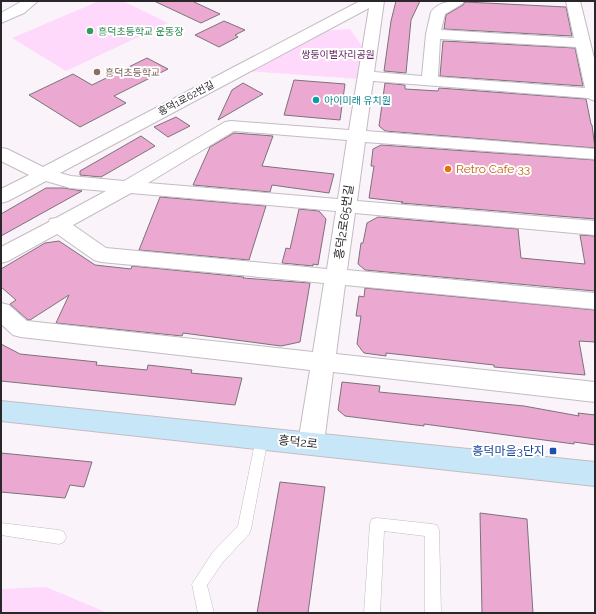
<svg xmlns="http://www.w3.org/2000/svg" width="596" height="614" font-family="Raleway,'Noto Sans KR',sans-serif">
	<rect width="100%" height="100%" fill="#fbf3fa"/>
	<!-- green -->
	<path fill="#fed9fb" d="M99,1H123L168,23L66,71L12,38Z
		M350,29L364,49L359,79L247,71L320,31Z
		M46,587L108,613H1V589Z"/>
	<!-- building -->
	<path fill="#eba9d1" stroke="#7b7378" d="M154,1H192L220,14L201,23Z
		M396,1H420L411,20L406,73L384,71L391,21Z
		M465,2L566,7L572,36L444,29L446,15L463,5Z
		M224,21L245,30L235,35L238,37L219,47L195,35Z
		M443,41L575,48L583,86L440,76Z
		M147,58L168,69L114,96L126,103L80,127L29,95L73,74L92,85Z
		M294,80L345,84L340,120L284,115Z
		M243,83L263,94L218,120L232,90Z
		M385,83L405,85V89L438,91L439,88L586,99L591,124L592,125L595,148L385,131L379,126Z
		M176,117L190,126L168,137L154,127Z
		M234,133L273,136L262,166L334,174L329,193L272,185L270,192L193,185L210,147Z
		M141,136L155,146L101,177L80,175V171Z
		M381,145L595,160V219L401,203L403,202L369,198L374,166H371L373,149Z
		M46,188H64L82,191L1,236V214Z
		M160,197L266,206L249,260L139,250Z
		M299,209L319,211L326,219L318,265L313,264V266L282,263L286,248L290,249Z
		M378,217L518,229L521,258L585,264L580,235L595,236V291L365,270L358,264L361,243H363L367,223Z
		M59,241L95,265L131,269L132,266L244,277L243,278L310,283L300,342L281,346L183,333L182,336L56,323L69,295L30,320H28L10,304L16,300L1,287V269L45,243Z
		M365,288L595,310V342L579,341L585,375L494,367V365L386,353V356L364,353L357,344L361,316H356L359,296L364,297Z
		M1,344L20,354L97,362L96,365L147,370L148,365L192,370L191,373L242,378L235,405L1,381Z
		M342,382L380,386L379,392L524,406L579,416L578,413L595,415V445L574,442V444L424,424V426L345,416L338,410Z
		M1,453L92,462L84,487L70,485L65,498L1,492Z
		M280,482L325,487L308,613H257Z
		M480,513L527,519L533,613H482Z"/>
	<g fill="none" stroke-linecap="round" stroke-linejoin="round">
		<defs>
			<path id="lane" d="M262,433L267,434L268,438L251,529L249,534L223,562L207,585L214,613H198L192,584L213,552L238,526L256,438L257,434Z
				M377,518L432,524L437,525L439,530L441,613H425V536L384,531L380,613H364L370,524L372,519Z
				M1,523L59,530L64,532L66,537L64,542L59,544L1,535Z"/>
			<path id="street" d="M22,1H38L24,13L1,23V13Z
				M360,1H384L374,72L422,76L426,34L431,12C439,1 452,1 464,1L462,4L445,14L441,30L574,38L566,1H580L595,62V101L588,98L373,81L366,131L595,149V159L365,142L357,201L595,221V235L355,213L347,270L595,293V309L345,285L336,354L595,382V402L333,372L324,443L320,451L311,454L302,451L298,443L310,370L21,337L13,335L1,324V303L9,305L27,321L313,352L324,283L101,262L94,260L57,234L8,261L1,263V247L49,222L50,219L56,218L106,191L70,188L46,181L8,201L1,203V189L29,175L1,161V148L7,149L43,167ZM369,8L349,130L231,121L225,122L124,181L71,176L60,173ZM440,39L576,47L585,88L438,77ZM234,131L347,140L338,199L148,183ZM131,193L336,211L327,269L106,248L73,225Z"/>
			<path id="secondary" d="M1,401L595,462V486L1,421Z"/>
		</defs>
		<!-- lane casing -->
		<use href="#lane" stroke="#c3bcc3" stroke-width="1"/>
		<!-- street casing -->
		<use href="#street" stroke="#c3bcc3" stroke-width="2"/>
		<!-- secondary casing -->
		<use href="#secondary" stroke="#c3bcc3" stroke-width="2"/>
		<!-- lane -->
		<use href="#lane" fill="#fff" fill-rule="evenodd"/>
		<!-- street -->
		<use href="#street" fill="#fff" fill-rule="evenodd"/>
		<!-- secondary -->
		<use href="#secondary" fill="#c7e6f8" fill-rule="evenodd"/>
	</g>
	<!-- markers -->
	<circle fill="#2e9e5b" stroke="#fff" stroke-width="1.5" cx="90" cy="31" r="4"/>
	<circle fill="#8d6e63" stroke="#fff" stroke-width="1.5" cx="97" cy="72" r="4"/>
	<circle fill="#0f9aa8" stroke="#fff" stroke-width="1.5" cx="316" cy="100" r="4"/>
	<circle fill="#e8710a" stroke="#fff" stroke-width="1.5" cx="448" cy="169" r="4"/>
	<rect fill="#1a4fb4" stroke="#fff" stroke-width="1.5" x="549" y="447" width="8" height="8" rx="2"/>
	<g text-anchor="middle" dominant-baseline="central" stroke-width="4" stroke-linejoin="round" paint-order="stroke">
		<!-- far-leisure labels -->
		<g font-size="10" fill="#27864d" stroke="#fff" text-anchor="start">
			<text x="98" y="31">흥덕초등학교 운동장</text>
		</g>
		<!-- far-park labels -->
		<g font-size="10" fill="#672866" stroke="#fff">
			<text x="338" y="54">쌍둥이별자리공원</text>
		</g>
		<!-- far-education labels -->
		<g font-size="10" fill="#785e54" stroke="#fff" text-anchor="start">
			<text x="105" y="72">흥덕초등학교</text>
		</g>
		<!-- far-street labels -->
		<g font-size="10" fill="#2a272a" stroke="#fff">
			<text transform="translate(186 98) rotate(-28)">흥덕1로62번길</text>
		</g>
		<!-- far-culture labels -->
		<g font-size="10" fill="#0d838f" stroke="#fff" text-anchor="start">
			<text x="324" y="100">아이미래 유치원</text>
		</g>
		<!-- food labels -->
		<g font-size="12" fill="#c56008" stroke="#fff" text-anchor="start">
			<text x="456" y="169">Retro Cafe 33</text>
		</g>
		<!-- street labels -->
		<g font-size="12" fill="#2a272a" stroke="#fff">
			<text transform="translate(344 222) rotate(-82)">흥덕2로65번길</text>
			<text transform="translate(298 442) rotate(6)">흥덕2로</text>
		</g>
		<!-- transit labels -->
		<g font-size="12" fill="#164399" stroke="#fff" text-anchor="end">
			<text x="545" y="451">흥덕마을3단지</text>
		</g>
	</g>
	<!-- border -->
	<rect width="596" height="614" fill="none" stroke="#2a272a" stroke-width="4"/>
</svg>
